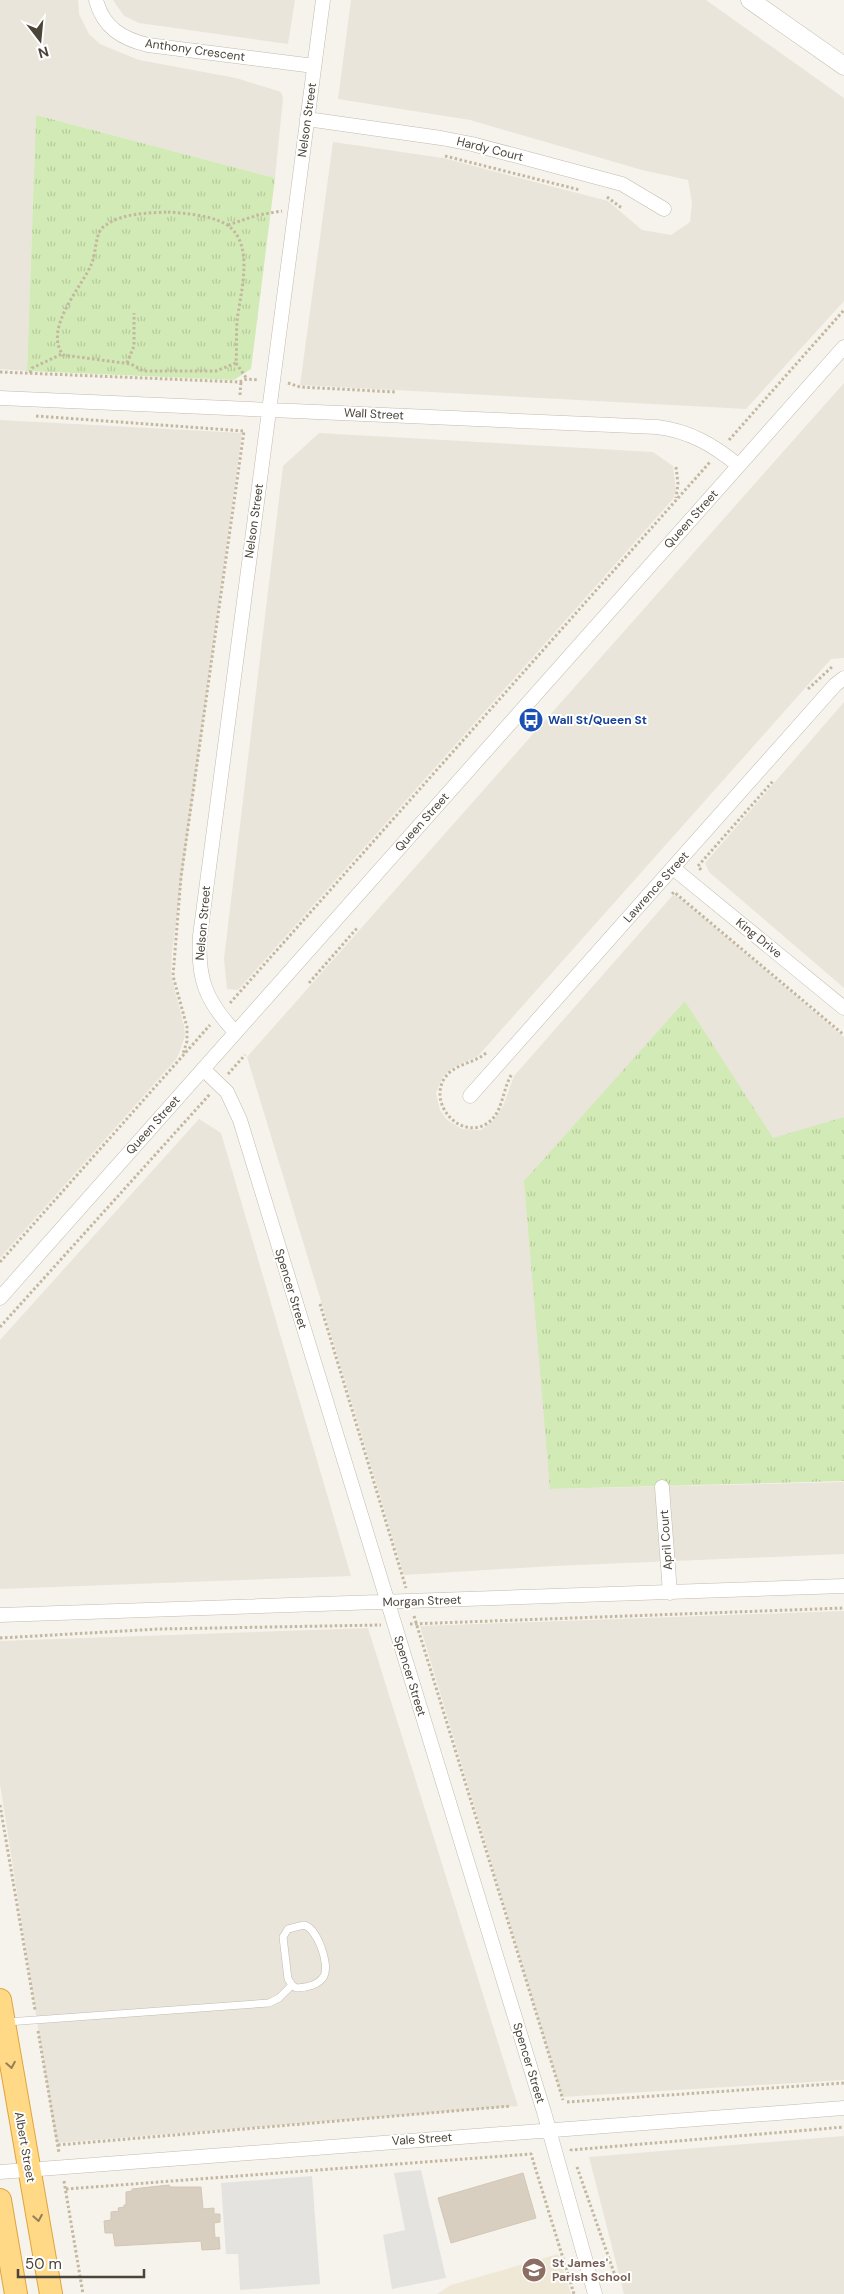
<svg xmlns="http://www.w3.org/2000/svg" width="844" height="2294" font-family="'DM Sans',sans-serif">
	<defs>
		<pattern id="grass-tufts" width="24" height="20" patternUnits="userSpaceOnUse" patternTransform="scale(1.25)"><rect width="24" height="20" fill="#d2eab5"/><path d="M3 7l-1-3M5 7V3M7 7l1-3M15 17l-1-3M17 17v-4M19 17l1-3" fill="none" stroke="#b6ca9c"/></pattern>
	</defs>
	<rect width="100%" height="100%" fill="#f6f3ec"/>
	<!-- residential -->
	<path fill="#eae5da" d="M0,0H78L79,14L89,34L100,44L139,60L236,78L278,91L281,92L283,98L275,178L36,115L27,371L0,369Z
		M113,0H295L288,44L139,23L124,16Z
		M351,0H706L844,98V301L746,409L300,385L333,142L443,158L608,201L642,230L671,235L690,222L692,203L688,180L642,170L470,120L338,99Z
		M844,383V658L831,659L478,1056L454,1067L443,1076L436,1093L440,1110L447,1120L462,1129L481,1130L493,1121L503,1106L514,1076L673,895L679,897L844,1037V1117L773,1139L685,1001L550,1489L844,1482V1554L553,1566L404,1575L247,1057Z
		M0,420L242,433L172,952L171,975L184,1026L185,1035L181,1048L177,1058L0,1258Z
		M319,433L653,452L673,466L676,490L673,499L238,990L227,989L224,959L283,466Z
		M844,702V988L709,872L705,863Z
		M199,1119L221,1133L351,1576L0,1589V1340Z
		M844,1611V2080L562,2097L420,1626Z
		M368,1628L518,2106L56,2143L0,1784V1641Z
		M844,2136V2294H624L589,2157Z"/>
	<!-- education -->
	<path fill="#efe8d6" d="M558,2254L571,2294H437L451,2285Z"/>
	<!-- grass -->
	<path fill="url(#grass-tufts)" d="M36,115L275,178L251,369L234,380L27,371Z
		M685,1001L773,1138L844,1117V1481L550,1489L524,1181Z"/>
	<!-- parking -->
	<path fill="#e5e3e0" d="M421,2170L446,2278L392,2289L383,2235L405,2230L394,2173Z
		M312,2176L320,2284L240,2290L238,2254H226L221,2183Z"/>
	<!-- building -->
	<path fill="#d8cfc1" stroke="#d3c7b4" d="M523,2173L536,2218L451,2243L438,2198Z
		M169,2185L170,2187H201L203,2209L214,2208V2214H220V2222L214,2223L215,2238L219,2237L220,2249L202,2250L201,2241L115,2246L113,2233H105L104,2221L111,2220V2212L119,2211L118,2208L124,2207V2205H126V2192L132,2191V2189Z"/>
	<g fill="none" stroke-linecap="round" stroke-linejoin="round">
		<defs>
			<path id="service" d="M304,1925C317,1928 330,1964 324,1976C319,1985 306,1988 296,1988L292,1985L288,1979L283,1937L288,1929Z
				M7,2022L269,2003L279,1998L292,1985"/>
			<path id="minor" d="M96,0C103,28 123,39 148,45L314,66
				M307,119L441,138L472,144L622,184L664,209
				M0,398L657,427C690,431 713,445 738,465
				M673,868L844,1008
				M235,1032C206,1001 197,979 200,936L323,0
				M203,1069L227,1092L240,1120L544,2112L595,2294
				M470,1096L835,685L844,678
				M0,1298L844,347
				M662,1487L670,1593
				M0,1615L844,1586
				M0,2172L844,2108"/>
			<path id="tertiary" d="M750,0L844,66"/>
			<path id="trunk" d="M0,2000L51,2294
				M0,2200L16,2294"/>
		</defs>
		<!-- service casing -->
		<use href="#service" stroke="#c2bbae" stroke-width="8"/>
		<!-- minor casing -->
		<use href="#minor" stroke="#c2bbae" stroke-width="15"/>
		<!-- tertiary casing -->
		<use href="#tertiary" stroke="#c2bbae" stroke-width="19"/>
		<!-- trunk casing -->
		<use href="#trunk" stroke="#e0a43c" stroke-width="24"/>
		<!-- path -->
		<path stroke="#c4b79f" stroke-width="3" stroke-dasharray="2.5 2.5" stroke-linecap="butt" d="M445,156L580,190
			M607,197L623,209
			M168,212C184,213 219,216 231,228C254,249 240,295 237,321C236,335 237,349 236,363L216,371H143L131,364L63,355C43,328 82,287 92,263C96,252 95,239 101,229C118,213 146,213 168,212Z
			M228,225L258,215L282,211
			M127,363L134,346V313
			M236,363L247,379
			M0,372L239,382L247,379L259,380
			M30,373L32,368L62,354
			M288,383L300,387L396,392
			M240,395L241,381
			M36,416L244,431L181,877L173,976L187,1027V1041L183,1054
			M729,440L844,310
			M676,467L678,484L676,498
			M808,689L833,666
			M701,870L698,866L773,781
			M672,894L674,892L844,1035
			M309,983L358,927
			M230,1003L710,462
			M486,1053C473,1064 453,1064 444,1079C428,1106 463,1142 489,1122C504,1110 502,1089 512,1074
			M228,1074L245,1055
			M0,1262L210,1025
			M320,1304L406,1588
			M0,1327L210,1094
			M414,1616L563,2100
			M410,1624L844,1608
			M0,1638L159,1629L381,1625
			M0,1805L35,2010
			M38,2031L59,2153
			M567,2102L844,2083
			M58,2145L511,2106
			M571,2151V2150L844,2127
			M577,2167L618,2284
			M64,2181L83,2294
			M66,2189L531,2154L574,2294"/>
		<!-- service -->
		<use href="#service" stroke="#fff" stroke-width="7"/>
		<!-- minor -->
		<use href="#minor" stroke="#fff" stroke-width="14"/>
		<!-- tertiary -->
		<use href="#tertiary" stroke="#fff" stroke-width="18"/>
		<!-- trunk -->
		<use href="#trunk" stroke="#ffd985" stroke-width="22"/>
	</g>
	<!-- one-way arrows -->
	<defs><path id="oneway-chevron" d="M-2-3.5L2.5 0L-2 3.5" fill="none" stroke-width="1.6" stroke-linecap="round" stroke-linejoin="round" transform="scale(1.25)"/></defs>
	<g stroke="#938057">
		<use href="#oneway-chevron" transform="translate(11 2065) rotate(80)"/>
		<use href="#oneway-chevron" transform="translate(38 2218) rotate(80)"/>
	</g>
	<!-- icons -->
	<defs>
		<symbol id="bus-disc" viewBox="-11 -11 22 22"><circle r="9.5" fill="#1a4fb4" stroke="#fff"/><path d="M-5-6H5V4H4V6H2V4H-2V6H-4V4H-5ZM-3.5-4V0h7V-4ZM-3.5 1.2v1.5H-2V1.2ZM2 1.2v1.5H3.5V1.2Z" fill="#fff"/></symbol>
		<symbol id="school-disc" viewBox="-11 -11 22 22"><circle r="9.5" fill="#8d6e63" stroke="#fff"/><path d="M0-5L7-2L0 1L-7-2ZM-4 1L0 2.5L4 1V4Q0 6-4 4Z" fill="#fff"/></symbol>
	</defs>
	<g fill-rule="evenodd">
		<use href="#bus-disc" x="517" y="706" width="28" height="28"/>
		<use href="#school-disc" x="520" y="2256" width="28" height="28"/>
	</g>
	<g text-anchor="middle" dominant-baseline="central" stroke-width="4" stroke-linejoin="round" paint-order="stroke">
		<!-- street labels -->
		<g font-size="12" fill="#4b4439" stroke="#fff">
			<text transform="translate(195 50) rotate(8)">Anthony Crescent</text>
			<text transform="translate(307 120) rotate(-82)">Nelson Street</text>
			<text transform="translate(490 149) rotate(14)">Hardy Court</text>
			<text transform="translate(374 414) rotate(3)">Wall Street</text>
			<text transform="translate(691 519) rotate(-48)">Queen Street</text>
			<text transform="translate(254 521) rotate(-82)">Nelson Street</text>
			<text transform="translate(422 822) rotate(-48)">Queen Street</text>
			<text transform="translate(656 887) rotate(-48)">Lawrence Street</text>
			<text transform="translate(203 923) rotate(-85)">Nelson Street</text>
			<text transform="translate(759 938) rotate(39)">King Drive</text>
			<text transform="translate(153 1125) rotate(-48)">Queen Street</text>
			<text transform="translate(291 1289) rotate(73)">Spencer Street</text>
			<text transform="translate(666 1540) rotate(-94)">April Court</text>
			<text transform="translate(422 1601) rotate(-2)">Morgan Street</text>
			<text transform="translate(410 1676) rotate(73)">Spencer Street</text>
			<text transform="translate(529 2063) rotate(73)">Spencer Street</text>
			<text transform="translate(422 2139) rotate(-4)">Vale Street</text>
			<text transform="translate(25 2147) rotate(80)">Albert Street</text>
		</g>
		<!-- transit labels -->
		<g font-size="12" font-weight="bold" fill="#164399" stroke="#fff" text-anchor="start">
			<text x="548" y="720">Wall St/Queen St</text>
		</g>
		<!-- education labels -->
		<g font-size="12" font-weight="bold" fill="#785e54" stroke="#fff" text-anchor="start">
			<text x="552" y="2263">St James'<tspan x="552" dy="14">Parish School</tspan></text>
		</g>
	</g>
	<!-- north arrow -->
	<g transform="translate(40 40) rotate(164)" stroke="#ffffff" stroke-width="4" paint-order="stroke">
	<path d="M0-4L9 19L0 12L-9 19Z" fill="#4b4439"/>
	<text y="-8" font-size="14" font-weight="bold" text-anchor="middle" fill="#4b4439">N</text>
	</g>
	<!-- scale -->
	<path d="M18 2269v8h126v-8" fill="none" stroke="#4b4439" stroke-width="2.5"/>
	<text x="25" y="2269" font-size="15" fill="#4b4439" stroke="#ffffff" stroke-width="4" paint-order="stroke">50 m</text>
</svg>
